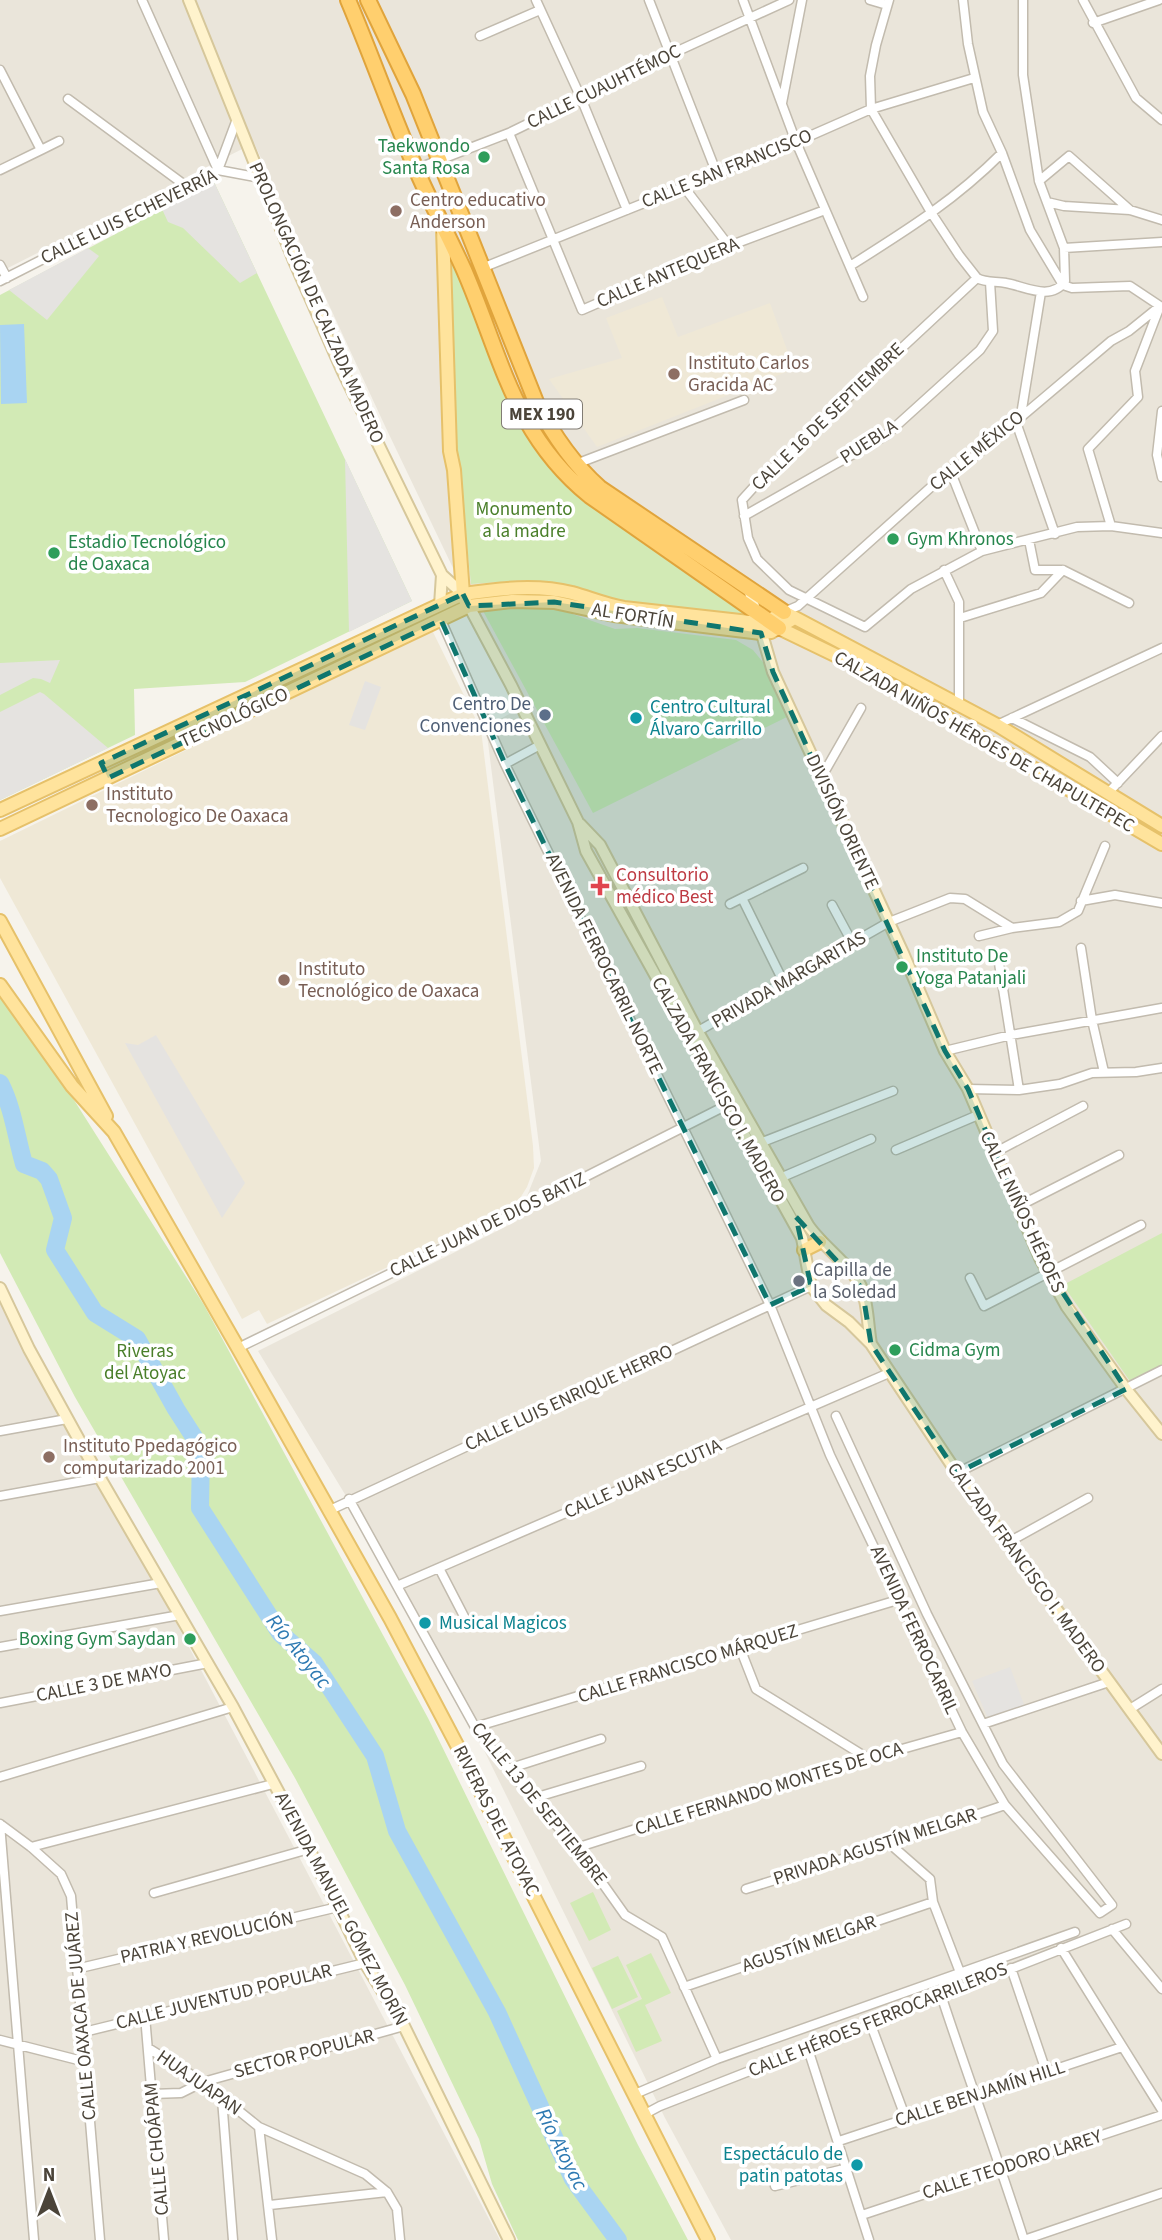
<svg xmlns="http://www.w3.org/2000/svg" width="1162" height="2240" font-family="'Source Sans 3',sans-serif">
	<rect width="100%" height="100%" fill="#f6f3ec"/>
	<!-- residential -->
	<path fill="#eae5da" d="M0,0H1162V2240H731L665,2118L414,1608L258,1351L517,1221L541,1161L486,727L520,708L385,426L254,143L0,272Z
		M0,1297L105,1487L500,2240H0Z"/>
	<!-- education -->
	<path fill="#efe8d6" d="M662,297L678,337L770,303L794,369L597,447L549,379L622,358L606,318Z
		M432,630L481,730L533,1146L534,1168L527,1187L517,1203L502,1213L267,1324L259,1310L242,1319L0,878V841Z"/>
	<!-- green -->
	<path fill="#d2eab5" d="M214,182L412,601L245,682L134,689L135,735L0,800V295Z
		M452,258L555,468L749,615L746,618L624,605L526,580L471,584L455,431Z
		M513,603L555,608L615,629L637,628L736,640L753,650L766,666L787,717L593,813L482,609Z
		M0,992L67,1089L204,1305L428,1718L638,2145L688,2240H518L492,2184L479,2139L405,1985L295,1778L75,1397L0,1253Z
		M1162,1233V1368L1132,1384L1063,1285Z
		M593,1892L611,1930L589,1941L570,1903Z
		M651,1953L671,1993L645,2005L662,2041L636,2052L617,2011L642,1999L626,1965Z
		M618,1956L638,1997L612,2009L592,1968Z"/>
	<!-- parking -->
	<path fill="#e5e3e0" d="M214,182L257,273L240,283L183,228L168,222L162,209Z
		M88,248L99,256L47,320L9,290Z
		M345,459L412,601L349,632Z
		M60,660L50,683L41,679L33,678L0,695V663Z
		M365,681L381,687L365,730L349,725Z
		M40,692L44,694L108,748L0,800V712Z
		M156,1035L245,1183L222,1218L125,1043L138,1045Z
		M1010,1667L1025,1707L989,1721L972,1681Z"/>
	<!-- water -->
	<path fill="#a9d4f2" d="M24,324L27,403L1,404L0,325Z"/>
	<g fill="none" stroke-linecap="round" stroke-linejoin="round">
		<!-- river -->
		<path stroke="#a9d4f2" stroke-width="18" d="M0,1083C13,1108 16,1136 24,1164L42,1171L49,1179L63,1218L55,1250L95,1313L137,1339L176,1409L201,1448L200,1508L280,1633L314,1663L375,1756L397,1831L497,2012L573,2179L618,2240"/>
		<defs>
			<path id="street" d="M142,0L218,170
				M536,0L581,98L627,210
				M649,0L717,174
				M743,0L796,142L863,297
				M870,0L887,5
				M889,0L876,45L870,76L871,109L932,214L959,255L977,278
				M963,0L968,44L983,112L1002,153L1030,230L1063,285L1072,288L1130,286L1160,306L1135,371L1138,397L1088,449L1111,526
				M1083,0L1136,98L1162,120
				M1093,23L1159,0
				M480,36L540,10
				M0,70L41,150L0,170
				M68,99L186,186
				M782,103L802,0
				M509,133L582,310L729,246L825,210
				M41,150L59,141
				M416,169L509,133L669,55L789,0
				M218,170L237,119
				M1039,181L1069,156L1130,210
				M684,187L729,246
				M1047,202L1064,206L1130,210L1162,220
				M1064,248L1162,242
				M0,265L7,278
				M850,266C907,230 954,201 1002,153
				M482,268L796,142L871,109L974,78
				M977,278L762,478L742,500L748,538L757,559L789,590L865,627L911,589L982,551L1077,527L1111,526L1162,533
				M977,278C986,283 996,281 1006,283C1024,286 1051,302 1065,281L1064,248L1039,181L1023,75V0
				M0,281L218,170L261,178
				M1162,411L1157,455L1162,477
				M1021,415L1041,292
				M1016,422L1055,534
				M576,464L744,400
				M950,470L982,551
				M744,516L885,436L980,350L993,331L990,282
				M1029,540L1035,570H1063L1129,603
				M944,570L959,602V704
				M784,612L798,606L950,470L975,456L1111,341L1129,331L1160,306
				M960,618L1041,593L1063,570
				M441,620L505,764L770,1305L830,1455L962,1732L1005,1805L1100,1913L1112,1905L1003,1764L927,1614L836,1416
				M1012,718L1090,757L1118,783
				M997,725L1162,648
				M505,764L540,745
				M821,778L861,708
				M1108,793L1162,736
				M1081,901L1115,895L1162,903
				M730,904L742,898
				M832,905L853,944
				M979,936L1012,928
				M1081,948L1092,1020L1104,1072
				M998,957L1019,1090
				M784,983L742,898L803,868
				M693,1034L889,922L950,898L965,899L1012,928L1059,922L1078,911L1105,846
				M945,1051L1011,1035L1162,1008
				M968,1089L1019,1090L1060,1084L1092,1073L1136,1072L1162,1068
				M760,1143L893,1091
				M896,1150L978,1115
				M994,1153L1083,1106
				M780,1178L871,1139
				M1017,1207L1119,1155
				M970,1278L984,1306L1141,1225
				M238,1348L508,1216L731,1103
				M0,1431L67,1419
				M957,1473L1162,1370
				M0,1496L100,1478
				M349,1499L475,1727L502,1762L586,1860L625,1915L662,1937L717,2059
				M328,1511L811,1286
				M1007,1543L1088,1498
				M439,1568L469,1626
				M397,1586L889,1373
				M0,1611L161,1583
				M0,1647L180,1615
				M740,1648L756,1689L869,1759
				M0,1703L208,1663
				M1130,1709L1162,1689
				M983,1724L1109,1682
				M475,1727L901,1599
				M508,1769L601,1739
				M0,1777L233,1707
				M534,1798L641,1766
				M0,1824L31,1847L61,1874L71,1896L100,2240
				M0,1824L34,2240
				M890,1844L930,1879L933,1902L961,1975
				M31,1847L273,1784
				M576,1848L761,1789L962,1732
				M746,1889L890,1844L1005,1805
				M154,1893L309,1849
				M1112,1929L1162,1989
				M1061,1948L1162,2110
				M1011,1968L1047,2074
				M76,1969L338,1907
				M684,1987L933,1902
				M941,1995C968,2077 998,2158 1024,2240
				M145,2016L164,2240
				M871,2025L906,2119
				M84,2032L365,1963
				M0,2040L86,2062
				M148,2048L203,2082L259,2127L272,2240
				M808,2049L869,2240
				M152,2094L181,2093L203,2082L404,2026
				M635,2094L717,2059L1075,1932
				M222,2099L233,2240
				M645,2114L660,2106L1126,1924
				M259,2127L365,2174L387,2192L397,2209L400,2240
				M839,2141L1122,2047
				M775,2186L848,2168
				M270,2205L387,2192
				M862,2215L1162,2115
				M1024,2240L1162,2193"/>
			<path id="secondary" d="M189,0L294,261L342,370L442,575L463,594
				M749,589L773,672L903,953L945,1051L968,1089L1040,1258L1067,1307L1126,1389L1162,1434
				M440,605L442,575
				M469,606L511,685L578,822L586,851L802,1238L811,1286L826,1305L849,1322L871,1344L957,1473L1162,1754
				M580,824L600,845L698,1032L808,1225C821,1245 855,1269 862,1289C868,1305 868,1327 871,1344
				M0,1288L29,1349L100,1478L233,1707L309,1849L365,1963L404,2026L509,2240"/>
			<path id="primary" d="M443,228L450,451L454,470L463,594L465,600
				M779,628L864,669L1162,844
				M0,810L463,594C498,589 536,584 572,593C590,598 606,605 624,608L758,623L768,621L784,612L997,725L1162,826
				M0,829L469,606L512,601L554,602L614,615L761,633L771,632L794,618
				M0,921L106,1116
				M0,985L72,1086L114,1132L238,1348L390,1618L458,1747L708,2240
				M804,1250L820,1242"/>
			<path id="highway" d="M348,0C373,59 394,120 420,178C434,209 450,239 464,270C501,355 513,434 590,496L779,628
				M368,0L413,94L536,402C553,435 572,463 600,488L784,612"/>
		</defs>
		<!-- street casing -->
		<use href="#street" stroke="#c2bbae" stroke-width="11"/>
		<!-- secondary casing -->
		<use href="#secondary" stroke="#d6c79b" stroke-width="14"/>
		<!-- primary casing -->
		<use href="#primary" stroke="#e6c16a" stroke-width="16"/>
		<!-- highway casing -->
		<use href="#highway" stroke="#e0a43c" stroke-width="18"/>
		<!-- street -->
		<use href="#street" stroke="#fff" stroke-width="8"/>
		<!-- secondary -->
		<use href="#secondary" stroke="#fff3cd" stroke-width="10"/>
		<!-- primary -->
		<use href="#primary" stroke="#ffe39c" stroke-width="12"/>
		<!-- highway -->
		<use href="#highway" stroke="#ffcf6e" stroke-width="14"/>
	</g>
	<!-- marked area -->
	<path fill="#0f766e" fill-opacity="0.2" stroke="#0f766e" stroke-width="5" stroke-dasharray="14 9" stroke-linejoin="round" d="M463,594L469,606L554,602L761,633L773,672L945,1051L968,1089L1040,1258L1126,1389L957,1473L871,1344L862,1288L796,1217L811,1286L770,1305L505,764L441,620L108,778L101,763Z"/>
	<!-- markers -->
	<g fill="#2e9e5b" stroke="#fff" stroke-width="2.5">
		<circle cx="484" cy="157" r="7"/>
		<circle cx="893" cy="539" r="7"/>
		<circle cx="54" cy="553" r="7"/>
		<circle cx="902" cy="967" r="7"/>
		<circle cx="895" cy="1350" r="7"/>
		<circle cx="190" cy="1639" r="7"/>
	</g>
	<g fill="#8d6e63" stroke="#fff" stroke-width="2.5">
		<circle cx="396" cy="211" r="7"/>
		<circle cx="674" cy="374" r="7"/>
		<circle cx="92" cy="805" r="7"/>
		<circle cx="284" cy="980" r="7"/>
		<circle cx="49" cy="1457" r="7"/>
	</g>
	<circle fill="#5c6f8a" stroke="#fff" stroke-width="2.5" cx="545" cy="715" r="7"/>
	<g fill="#0f9aa8" stroke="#fff" stroke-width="2.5">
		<circle cx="636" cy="718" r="7"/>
		<circle cx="425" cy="1623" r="7"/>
		<circle cx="857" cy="2165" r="7"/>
	</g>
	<path fill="#e0444e" stroke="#fff" stroke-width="2.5" d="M596.5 875.5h7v7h7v7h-7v7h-7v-7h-7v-7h7z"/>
	<circle fill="#6b7280" stroke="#fff" stroke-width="2.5" cx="799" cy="1281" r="7"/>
	<g text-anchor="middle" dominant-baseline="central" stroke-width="7" stroke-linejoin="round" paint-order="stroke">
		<!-- shield labels -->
		<rect fill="#fff" stroke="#817c74" stroke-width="2" x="502" y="399.5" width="80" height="29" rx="5"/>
		<g font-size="18" font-weight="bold" fill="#4b4439">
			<text x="542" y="414">MEX 190</text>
		</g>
		<!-- street labels -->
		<g font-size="19" fill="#4b4439" stroke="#fff">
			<text transform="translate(604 87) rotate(-26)">CALLE CUAUHTÉMOC</text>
			<text transform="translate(727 169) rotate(-22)">CALLE SAN FRANCISCO</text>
			<text transform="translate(129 217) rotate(-26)">CALLE LUIS ECHEVERRÍA</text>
			<text transform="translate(668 273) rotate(-23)">CALLE ANTEQUERA</text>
			<text transform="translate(316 303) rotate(66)">PROLONGACIÓN DE CALZADA MADERO</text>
			<text transform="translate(828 417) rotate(-44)">CALLE 16 DE SEPTIEMBRE</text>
			<text transform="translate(869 442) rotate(-33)">PUEBLA</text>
			<text transform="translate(977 451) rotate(-39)">CALLE MÉXICO</text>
			<text transform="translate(633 616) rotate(9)">AL FORTÍN</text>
			<text transform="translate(234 718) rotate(-25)">TECNOLÓGICO</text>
			<text transform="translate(984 742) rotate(30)">CALZADA NIÑOS HÉROES DE CHAPULTEPEC</text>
			<text transform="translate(842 822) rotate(65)">DIVISIÓN ORIENTE</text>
			<text transform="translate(604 964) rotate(64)">AVENIDA FERROCARRIL NORTE</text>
			<text transform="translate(789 980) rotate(-30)">PRIVADA MARGARITAS</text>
			<text transform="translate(718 1090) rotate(61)">CALZADA FRANCISCO I. MADERO</text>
			<text transform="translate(1022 1212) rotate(65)">CALLE NIÑOS HÉROES</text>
			<text transform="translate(488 1225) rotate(-26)">CALLE JUAN DE DIOS BATIZ</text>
			<text transform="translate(569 1398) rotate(-25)">CALLE LUIS ENRIQUE HERRO</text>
			<text transform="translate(643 1479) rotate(-24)">CALLE JUAN ESCUTIA</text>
			<text transform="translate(1026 1568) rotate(54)">CALZADA FRANCISCO I. MADERO</text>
			<text transform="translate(914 1630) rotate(65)">AVENIDA FERROCARRIL</text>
			<text transform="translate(688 1664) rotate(-17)">CALLE FRANCISCO MÁRQUEZ</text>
			<text transform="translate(104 1683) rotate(-11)">CALLE 3 DE MAYO</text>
			<text transform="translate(769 1789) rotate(-17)">CALLE FERNANDO MONTES DE OCA</text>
			<text transform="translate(539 1804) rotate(51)">CALLE 13 DE SEPTIEMBRE</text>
			<text transform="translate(496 1821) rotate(63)">RIVERAS DEL ATOYAC</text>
			<text transform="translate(875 1847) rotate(-18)">PRIVADA AGUSTÍN MELGAR</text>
			<text transform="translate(341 1909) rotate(62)">AVENIDA MANUEL GÓMEZ MORÍN</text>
			<text transform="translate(207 1938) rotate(-13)">PATRIA Y REVOLUCIÓN</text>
			<text transform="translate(809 1944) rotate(-19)">AGUSTÍN MELGAR</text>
			<text transform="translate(224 1997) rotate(-14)">CALLE JUVENTUD POPULAR</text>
			<text transform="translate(81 2016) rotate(-95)">CALLE OAXACA DE JUÁREZ</text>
			<text transform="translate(878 2020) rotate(-22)">CALLE HÉROES FERROCARRILEROS</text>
			<text transform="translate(304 2054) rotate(-15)">SECTOR POPULAR</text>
			<text transform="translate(199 2083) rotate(35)">HUAJUAPAN</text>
			<text transform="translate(980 2094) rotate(-18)">CALLE BENJAMÍN HILL</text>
			<text transform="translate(157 2149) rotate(-95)">CALLE CHOÁPAM</text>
			<text transform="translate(1012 2165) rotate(-18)">CALLE TEODORO LAREY</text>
		</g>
		<!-- leisure labels -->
		<g font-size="19" fill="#27864d" stroke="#fff" text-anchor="start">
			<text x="470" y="146" text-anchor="end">Taekwondo<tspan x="470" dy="22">Santa Rosa</tspan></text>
			<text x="907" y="539">Gym Khronos</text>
			<text x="68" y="542">Estadio Tecnológico<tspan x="68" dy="22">de Oaxaca</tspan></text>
			<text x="916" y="956">Instituto De<tspan x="916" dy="22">Yoga Patanjali</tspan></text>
			<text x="909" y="1350">Cidma Gym</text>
			<text x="176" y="1639" text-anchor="end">Boxing Gym Saydan</text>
		</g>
		<!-- education labels -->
		<g font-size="19" fill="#785e54" stroke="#fff" text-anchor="start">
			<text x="410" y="200">Centro educativo<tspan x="410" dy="22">Anderson</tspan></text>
			<text x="688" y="363">Instituto Carlos<tspan x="688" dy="22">Gracida AC</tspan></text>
			<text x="106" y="794">Instituto<tspan x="106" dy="22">Tecnologico De Oaxaca</tspan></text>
			<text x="298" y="969">Instituto<tspan x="298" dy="22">Tecnológico de Oaxaca</tspan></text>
			<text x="63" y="1446">Instituto Ppedagógico<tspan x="63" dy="22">computarizado 2001</tspan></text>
		</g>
		<!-- park labels -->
		<g font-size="19" fill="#4a7f2a" stroke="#fff">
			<text x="524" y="509">Monumento<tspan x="524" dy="22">a la madre</tspan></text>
			<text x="145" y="1351">Riveras<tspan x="145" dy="22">del Atoyac</tspan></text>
		</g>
		<!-- service labels -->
		<g font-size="19" fill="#4e5e75" stroke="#fff" text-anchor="end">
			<text x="531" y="704">Centro De<tspan x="531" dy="22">Convenciones</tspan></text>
		</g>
		<!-- culture labels -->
		<g font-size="19" fill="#0d838f" stroke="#fff" text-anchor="start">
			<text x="650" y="707">Centro Cultural<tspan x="650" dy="22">Álvaro Carrillo</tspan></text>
			<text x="439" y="1623">Musical Magicos</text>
			<text x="843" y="2154" text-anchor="end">Espectáculo de<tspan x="843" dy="22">patin patotas</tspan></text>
		</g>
		<!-- health labels -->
		<g font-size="19" fill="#be3a42" stroke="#fff" text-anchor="start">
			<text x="616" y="875">Consultorio<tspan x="616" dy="22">médico Best</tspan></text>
		</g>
		<!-- worship labels -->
		<g font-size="19" fill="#5b616d" stroke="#fff" text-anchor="start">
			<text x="813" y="1270">Capilla de<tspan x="813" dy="22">la Soledad</tspan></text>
		</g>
		<!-- water labels -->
		<g font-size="21" font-style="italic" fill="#2e7ab2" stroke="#fff">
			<text transform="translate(299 1651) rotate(51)">Río Atoyac</text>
			<text transform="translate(562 2149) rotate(63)">Río Atoyac</text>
		</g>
	</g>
	<!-- north arrow -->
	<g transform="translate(49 2191)" stroke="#ffffff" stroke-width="5" paint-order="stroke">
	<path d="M0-5L12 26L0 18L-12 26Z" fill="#4b4439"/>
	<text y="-10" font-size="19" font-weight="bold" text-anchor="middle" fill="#4b4439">N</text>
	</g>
</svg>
